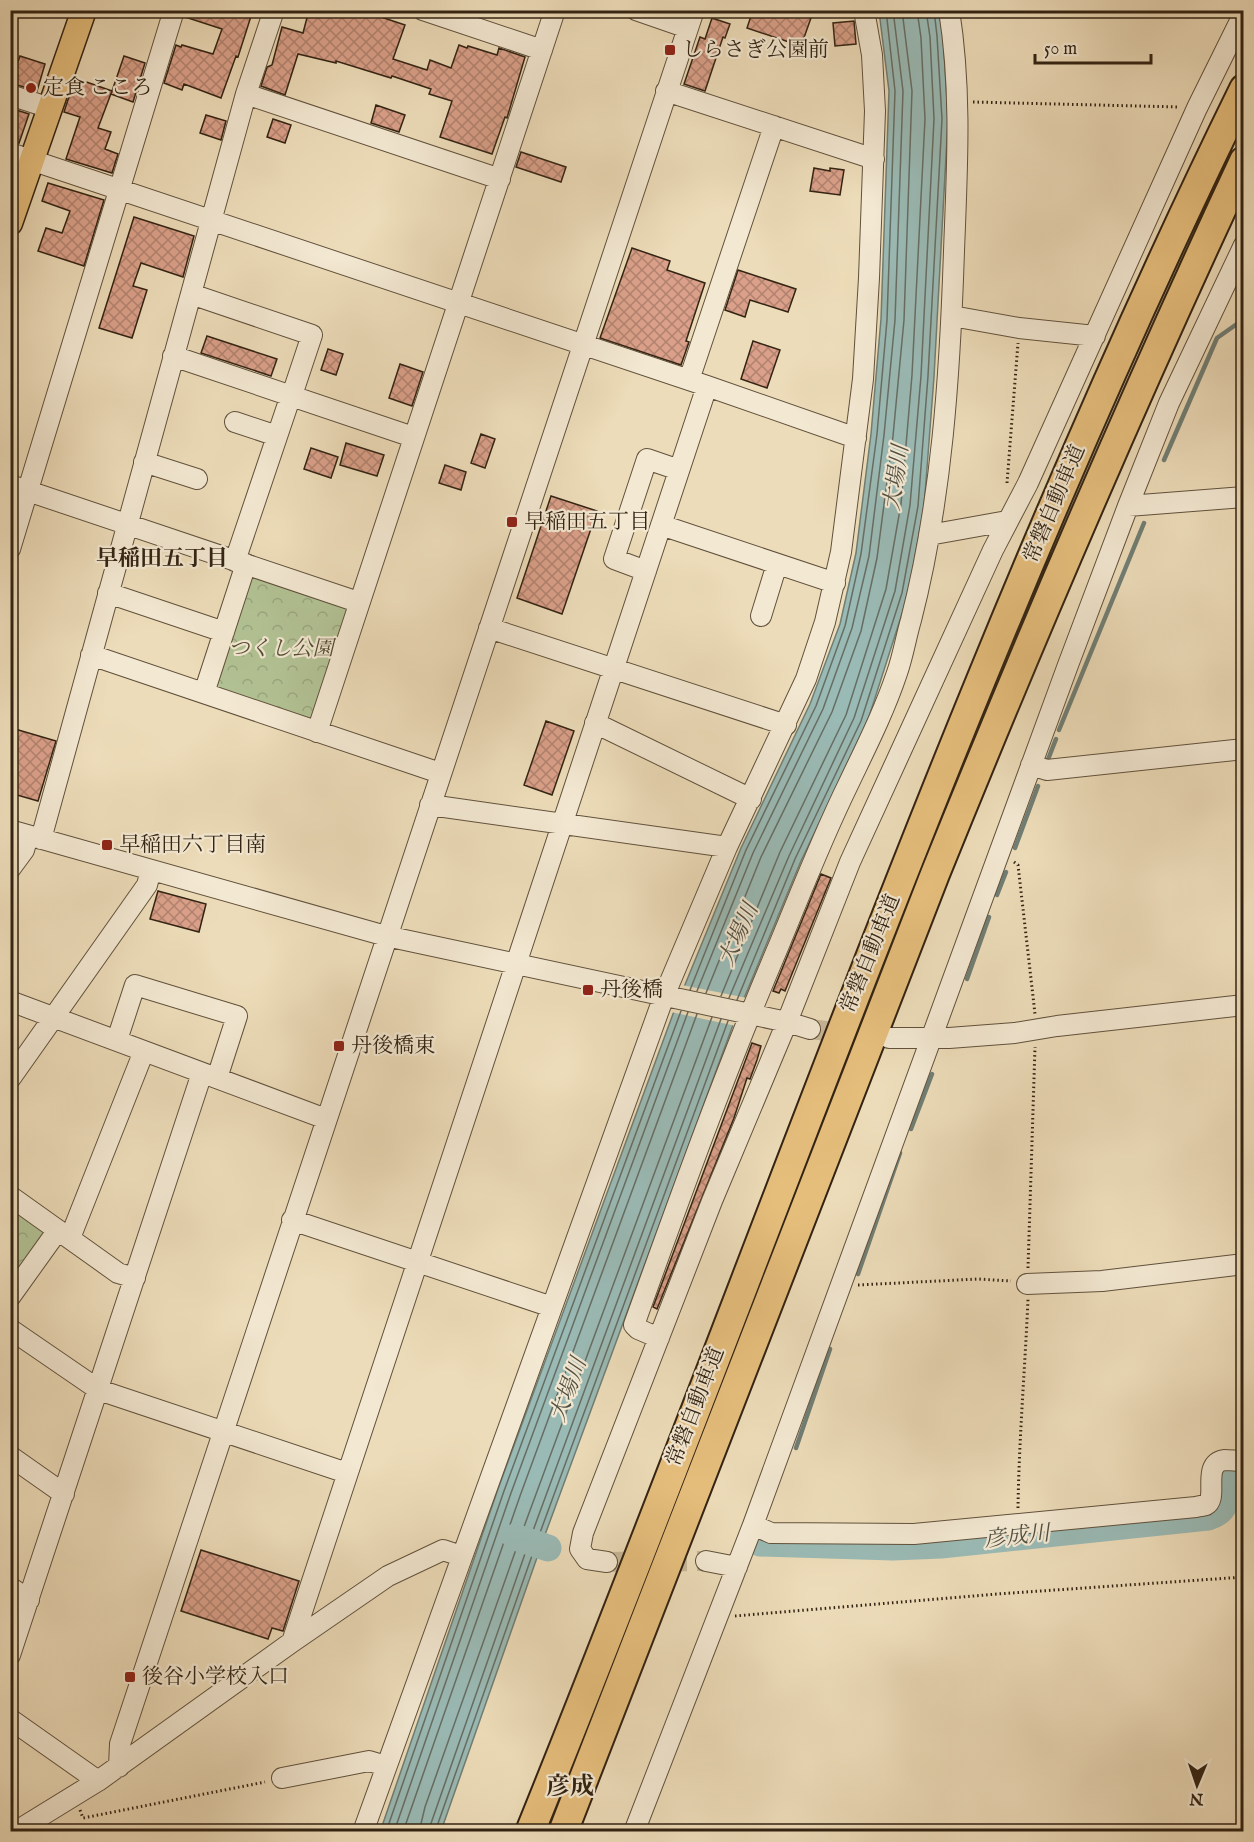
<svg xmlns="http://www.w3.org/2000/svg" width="1254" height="1842" font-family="'IM FELL English','Noto Serif JP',serif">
	<defs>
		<pattern id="park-crowns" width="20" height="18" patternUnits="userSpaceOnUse" patternTransform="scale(1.5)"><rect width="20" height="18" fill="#b2c294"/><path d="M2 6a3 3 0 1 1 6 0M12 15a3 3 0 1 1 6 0" fill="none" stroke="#9aa67f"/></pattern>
		<pattern id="building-cross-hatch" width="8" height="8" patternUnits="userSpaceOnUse" patternTransform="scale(1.5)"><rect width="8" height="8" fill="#daa089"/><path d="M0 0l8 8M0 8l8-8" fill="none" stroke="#b1826f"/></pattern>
	</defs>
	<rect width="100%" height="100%" fill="#eddcb9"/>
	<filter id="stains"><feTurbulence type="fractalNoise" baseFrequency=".00333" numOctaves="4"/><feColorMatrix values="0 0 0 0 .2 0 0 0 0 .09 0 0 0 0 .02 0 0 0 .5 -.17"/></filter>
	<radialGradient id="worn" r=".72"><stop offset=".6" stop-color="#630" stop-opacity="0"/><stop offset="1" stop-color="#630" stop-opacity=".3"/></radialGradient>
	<!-- park -->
	<path fill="url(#park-crowns)" stroke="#727254" stroke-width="1.5" d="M249,575L350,608L311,724L211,689Z
		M11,1205L49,1233L11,1284Z"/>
	<!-- water -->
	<path fill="#9abab5" stroke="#707e74" stroke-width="1.5" d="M879,11H939L943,35L948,119L934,377L924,507L908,595L867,723L801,861L733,1025L546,1532L441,1831L380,1832L498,1489L673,1014L741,848L810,704L840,624L856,553L871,434L881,319L889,91Z"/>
	<!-- pier -->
	<path fill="#eddcb9" d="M682,985L747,998L736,1026L671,1012Z"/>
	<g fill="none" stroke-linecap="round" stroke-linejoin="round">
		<!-- shore -->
		<path stroke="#666e64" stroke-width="1.5" d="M690,990L746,850L816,706L845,626L861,554L877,434L887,320L895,91L886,10
			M697,991L753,853L823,709L852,628L869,556L884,435L895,320L903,91L893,10
			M706,993L761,857L832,712L861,631L877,558L893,436L904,320L912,91L902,10
			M721,996L780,852L846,715L886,589L901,504L912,375L925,119L921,38L917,10
			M729,998L789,856L854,718L895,591L910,505L921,376L934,119L930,37L926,10
			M737,1000L795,859L861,721L902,593L918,506L928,376L942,119L937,36L934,10
			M386,1832L504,1491L681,1011
			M394,1832L511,1493L688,1012
			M403,1832L520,1496L697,1014
			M419,1832L425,1807L525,1524L712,1017
			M428,1832L534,1528L721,1019
			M435,1832L541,1530L728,1021"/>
		<!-- stream -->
		<path stroke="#707e74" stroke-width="4.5" d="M1164,460L1217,338L1244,319
			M1059,730L1144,523
			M1047,762L1056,739
			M1015,848L1038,786
			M997,895L1006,872
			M967,979L989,917
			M911,1129L932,1074
			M858,1274L900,1153
			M796,1448L830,1349"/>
		<!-- river -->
		<path stroke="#9abab5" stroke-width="27" d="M515,1537L548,1548
			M760,1543L893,1547L941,1545L1208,1517C1234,1509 1221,1493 1230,1475L1236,1473H1244"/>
	</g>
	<!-- building -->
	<path fill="url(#building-cross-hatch)" stroke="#322313" stroke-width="1.5" d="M186,10H209L223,15L225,10H253L238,57L236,56L221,98L184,84L182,90L164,83L176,45L181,47L182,45L213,54L222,29L185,17Z
		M309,10H370L369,13L405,25L393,59L427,70L430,60L451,68L459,45L467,48L468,46L497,55L499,48L525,57L507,118L505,117L492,154L440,137L452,101L429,94L431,89L392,76L391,78L336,61V63L298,54L285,95L261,86L267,67L272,65L282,27L303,33Z
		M753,10H788L811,18L801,46L747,28Z
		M712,18L730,24L725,38L723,37L705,91L684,84L700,37L705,39Z
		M854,21L856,44L835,46L833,23Z
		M20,56L45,64L37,91L14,84L18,75L14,73Z
		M124,56L145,63L133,102L111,94Z
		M75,78L112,91L98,128L111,132L105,149L118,154L112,173L66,159L80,117L64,112Z
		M376,105L405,115L399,132L371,123Z
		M10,108L29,114L19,143L10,141Z
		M206,115L226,121L221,140L200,133Z
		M273,119L291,125L285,143L267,137Z
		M521,152L566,167L561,182L516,167Z
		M814,168L830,171V168L844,170L840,195L810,191Z
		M48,183L104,200L84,266L38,251L46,228L62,233L70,211L42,201Z
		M134,217L194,236L183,277L141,263L133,286L147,290L132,338L99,328Z
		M632,248L670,261L667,270L705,283L686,341L689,342L681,365L600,338Z
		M738,270L796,289L788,312L750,300L745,317L725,310Z
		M207,336L277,359L271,376L201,353Z
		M753,341L780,350L767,388L741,379Z
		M328,349L343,354L336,375L321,370Z
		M400,364L423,372L412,406L389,398Z
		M481,434L495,439L485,468L471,463Z
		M346,443L384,455L377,476L340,465Z
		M311,448L338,457L331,478L304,469Z
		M445,465L466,472L461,490L439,483Z
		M551,496L597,511L562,614L517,598Z
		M546,721L574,731L552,795L524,785Z
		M15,729L56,741L38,801L10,793V745Z
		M821,874L831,878L785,991L781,989L779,993L773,991Z
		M158,891L206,904L199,932L150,919Z
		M752,1043L761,1046L757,1060L750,1079L747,1078L734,1118L657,1309L653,1307Z
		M201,1550L299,1581L283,1631L272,1628L268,1639L181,1611Z"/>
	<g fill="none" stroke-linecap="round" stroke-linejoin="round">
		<!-- minor-tunnel -->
		<path stroke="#c8b798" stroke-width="20" stroke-dasharray="20 10" stroke-linecap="butt" d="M810,1029L884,1038
			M607,1562L706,1561"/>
		<defs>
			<path id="minor" d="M423,10L542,50
				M636,10L688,28
				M666,91L874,159
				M246,94L500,179
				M10,95L50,108
				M10,153L707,386L856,438
				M191,294L312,335L292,395
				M952,316L1019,328L1095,336
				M173,356L413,437
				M689,380L774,126
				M235,422L277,436
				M144,462L197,479
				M10,485L358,602
				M1128,506L1244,497
				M661,525L835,583
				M929,535L1007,521
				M10,549L174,10
				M235,561L291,395
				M646,571L614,559L647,459L679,470
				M108,593L224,632
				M761,616L777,564
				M489,628L786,725
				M91,655L440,773
				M204,693L246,564
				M595,723L751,799
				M317,732L555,10
				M1031,765L1047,770L1244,749
				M430,805L727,847
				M10,830L386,936L787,1022L810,1029
				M41,839L246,94L274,10
				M10,869L24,850L28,836
				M10,1001L326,1119
				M889,1038H949L1015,1033L1057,1026L1244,1005
				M117,1040L135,985L237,1016L217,1078
				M10,1079L147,885L151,870
				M10,1196L118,1273L135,1278
				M292,1220L552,1307
				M70,1238L144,1051
				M1027,1284L1102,1281L1244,1264
				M10,1297L58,1230
				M10,1329L99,1390L347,1473
				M659,1338L638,1329L634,1325C680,1197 726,1069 779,945C801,892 822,838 847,787C865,749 884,712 897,673C903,656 906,637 911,620C942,500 950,374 954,251C957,170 962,91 949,10
				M10,1456L64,1494
				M753,1525L771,1533L914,1534L1196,1507C1199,1506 1203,1506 1206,1505C1219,1498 1201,1464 1224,1460C1230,1460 1238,1461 1244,1461
				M706,1561L737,1567
				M607,1562L587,1559L580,1549L583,1533L712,1201L787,1022L850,862L993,550L1028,483L1197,108L1244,13
				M10,1587L29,1600
				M292,1642L707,386
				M10,1655L202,1073
				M10,1719L98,1781
				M119,1767L120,1744L694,10
				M282,1778L369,1761L386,1766
				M15,1832L98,1781L292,1642L388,1576L443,1550L461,1556
				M363,1832L664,996L727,847L806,679L825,622L841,552L863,379L869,278L875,111L872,55L864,10
				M634,1832L753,1525L1068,665L1128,506L1169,403L1244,245"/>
			<path id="major" d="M10,223L84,10"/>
			<path id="highway" d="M530,1832C766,1250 967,653 1244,89
				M563,1832L935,874C1032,634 1134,396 1244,161"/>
		</defs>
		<!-- minor casing -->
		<use href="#minor" stroke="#61513c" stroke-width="22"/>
		<!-- major casing -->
		<use href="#major" stroke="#322313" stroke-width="27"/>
		<!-- highway casing -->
		<use href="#highway" stroke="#322313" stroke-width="32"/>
		<!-- path -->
		<path stroke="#322313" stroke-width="3" stroke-dasharray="1.5 3" stroke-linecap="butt" d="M973,102L1179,107
			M1007,483L1018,343
			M1014,862L1018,865L1035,1014
			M1028,1268L1035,1047
			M858,1285L978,1279L1011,1281
			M1018,1508C1019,1438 1025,1369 1028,1299
			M735,1616L997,1594L1244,1577
			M80,1810L83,1818L265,1782"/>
		<!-- minor -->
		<use href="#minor" stroke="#f3e8d2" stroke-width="20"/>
		<!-- major -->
		<use href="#major" stroke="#e6be7c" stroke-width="24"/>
		<!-- highway -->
		<use href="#highway" stroke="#e6be7c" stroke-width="28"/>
	</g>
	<!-- markers -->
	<g fill="#8f2418" stroke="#f3e8d2" stroke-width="2">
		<rect x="664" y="44" width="12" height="12" rx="3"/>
		<circle cx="31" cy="88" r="6"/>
		<rect x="506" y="516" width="12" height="12" rx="3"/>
		<rect x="101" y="839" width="12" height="12" rx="3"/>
		<rect x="582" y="984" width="12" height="12" rx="3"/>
		<rect x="333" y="1040" width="12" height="12" rx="3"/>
		<rect x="124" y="1671" width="12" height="12" rx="3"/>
	</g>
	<g text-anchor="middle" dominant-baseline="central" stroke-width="4.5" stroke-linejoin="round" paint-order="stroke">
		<!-- poi labels -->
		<g font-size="21" fill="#322313" stroke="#f3e8d2" text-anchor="start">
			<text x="682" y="50">しらさぎ公園前</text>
			<text x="43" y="88">定食 こころ</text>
			<text x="524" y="522">早稲田五丁目</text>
			<text x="119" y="845">早稲田六丁目南</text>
			<text x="600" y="990">丹後橋</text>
			<text x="351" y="1046">丹後橋東</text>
			<text x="142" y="1677">後谷小学校入口</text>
		</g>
		<!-- street labels -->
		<g font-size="21" fill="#322313" stroke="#f3e8d2">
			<text transform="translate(1055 504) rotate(-67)">常磐自動車道</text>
			<text transform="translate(871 954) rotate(-68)">常磐自動車道</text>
			<text transform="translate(696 1407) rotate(-69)">常磐自動車道</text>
		</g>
		<!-- park labels -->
		<g font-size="21" font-style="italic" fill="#524b33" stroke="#f3e8d2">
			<text x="281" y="649">つくし公園</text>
		</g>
		<!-- water labels -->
		<g font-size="22" font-style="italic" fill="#515044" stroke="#f3e8d2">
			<text transform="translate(897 478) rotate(-82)">大場川</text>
			<text transform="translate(739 935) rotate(-66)">大場川</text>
			<text transform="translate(569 1390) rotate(-70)">大場川</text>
			<text transform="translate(1017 1537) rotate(-6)">彦成川</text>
		</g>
		<!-- neighbourhood labels -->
		<g font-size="22" font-weight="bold" fill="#322313" stroke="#f3e8d2">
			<text x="162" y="559">早稲田五丁目</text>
		</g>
		<!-- quarter labels -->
		<g font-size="24" font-weight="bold" fill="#322313" stroke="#f3e8d2">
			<text x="570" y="1787">彦成</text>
		</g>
	</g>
	<!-- margin -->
	<rect width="1254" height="1842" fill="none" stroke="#eddcb9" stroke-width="36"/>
	<rect x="12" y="12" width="1230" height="1818" fill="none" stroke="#322313" stroke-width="3"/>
	<rect x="18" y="18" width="1218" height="1806" fill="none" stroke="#322313" stroke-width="1.5"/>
	<!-- north arrow -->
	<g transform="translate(1197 1785) rotate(182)" stroke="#f3e8d2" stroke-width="4.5" paint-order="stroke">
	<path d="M0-4.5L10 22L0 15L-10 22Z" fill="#322313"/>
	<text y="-9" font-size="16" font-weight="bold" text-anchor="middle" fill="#322313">N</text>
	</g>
	<!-- scale -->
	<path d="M1035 54v9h116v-9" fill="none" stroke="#322313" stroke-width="3"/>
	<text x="1044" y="54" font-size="18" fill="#322313" stroke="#f3e8d2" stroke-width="4.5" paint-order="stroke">50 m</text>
	<rect width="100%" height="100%" filter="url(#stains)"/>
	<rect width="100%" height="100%" fill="url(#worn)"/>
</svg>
